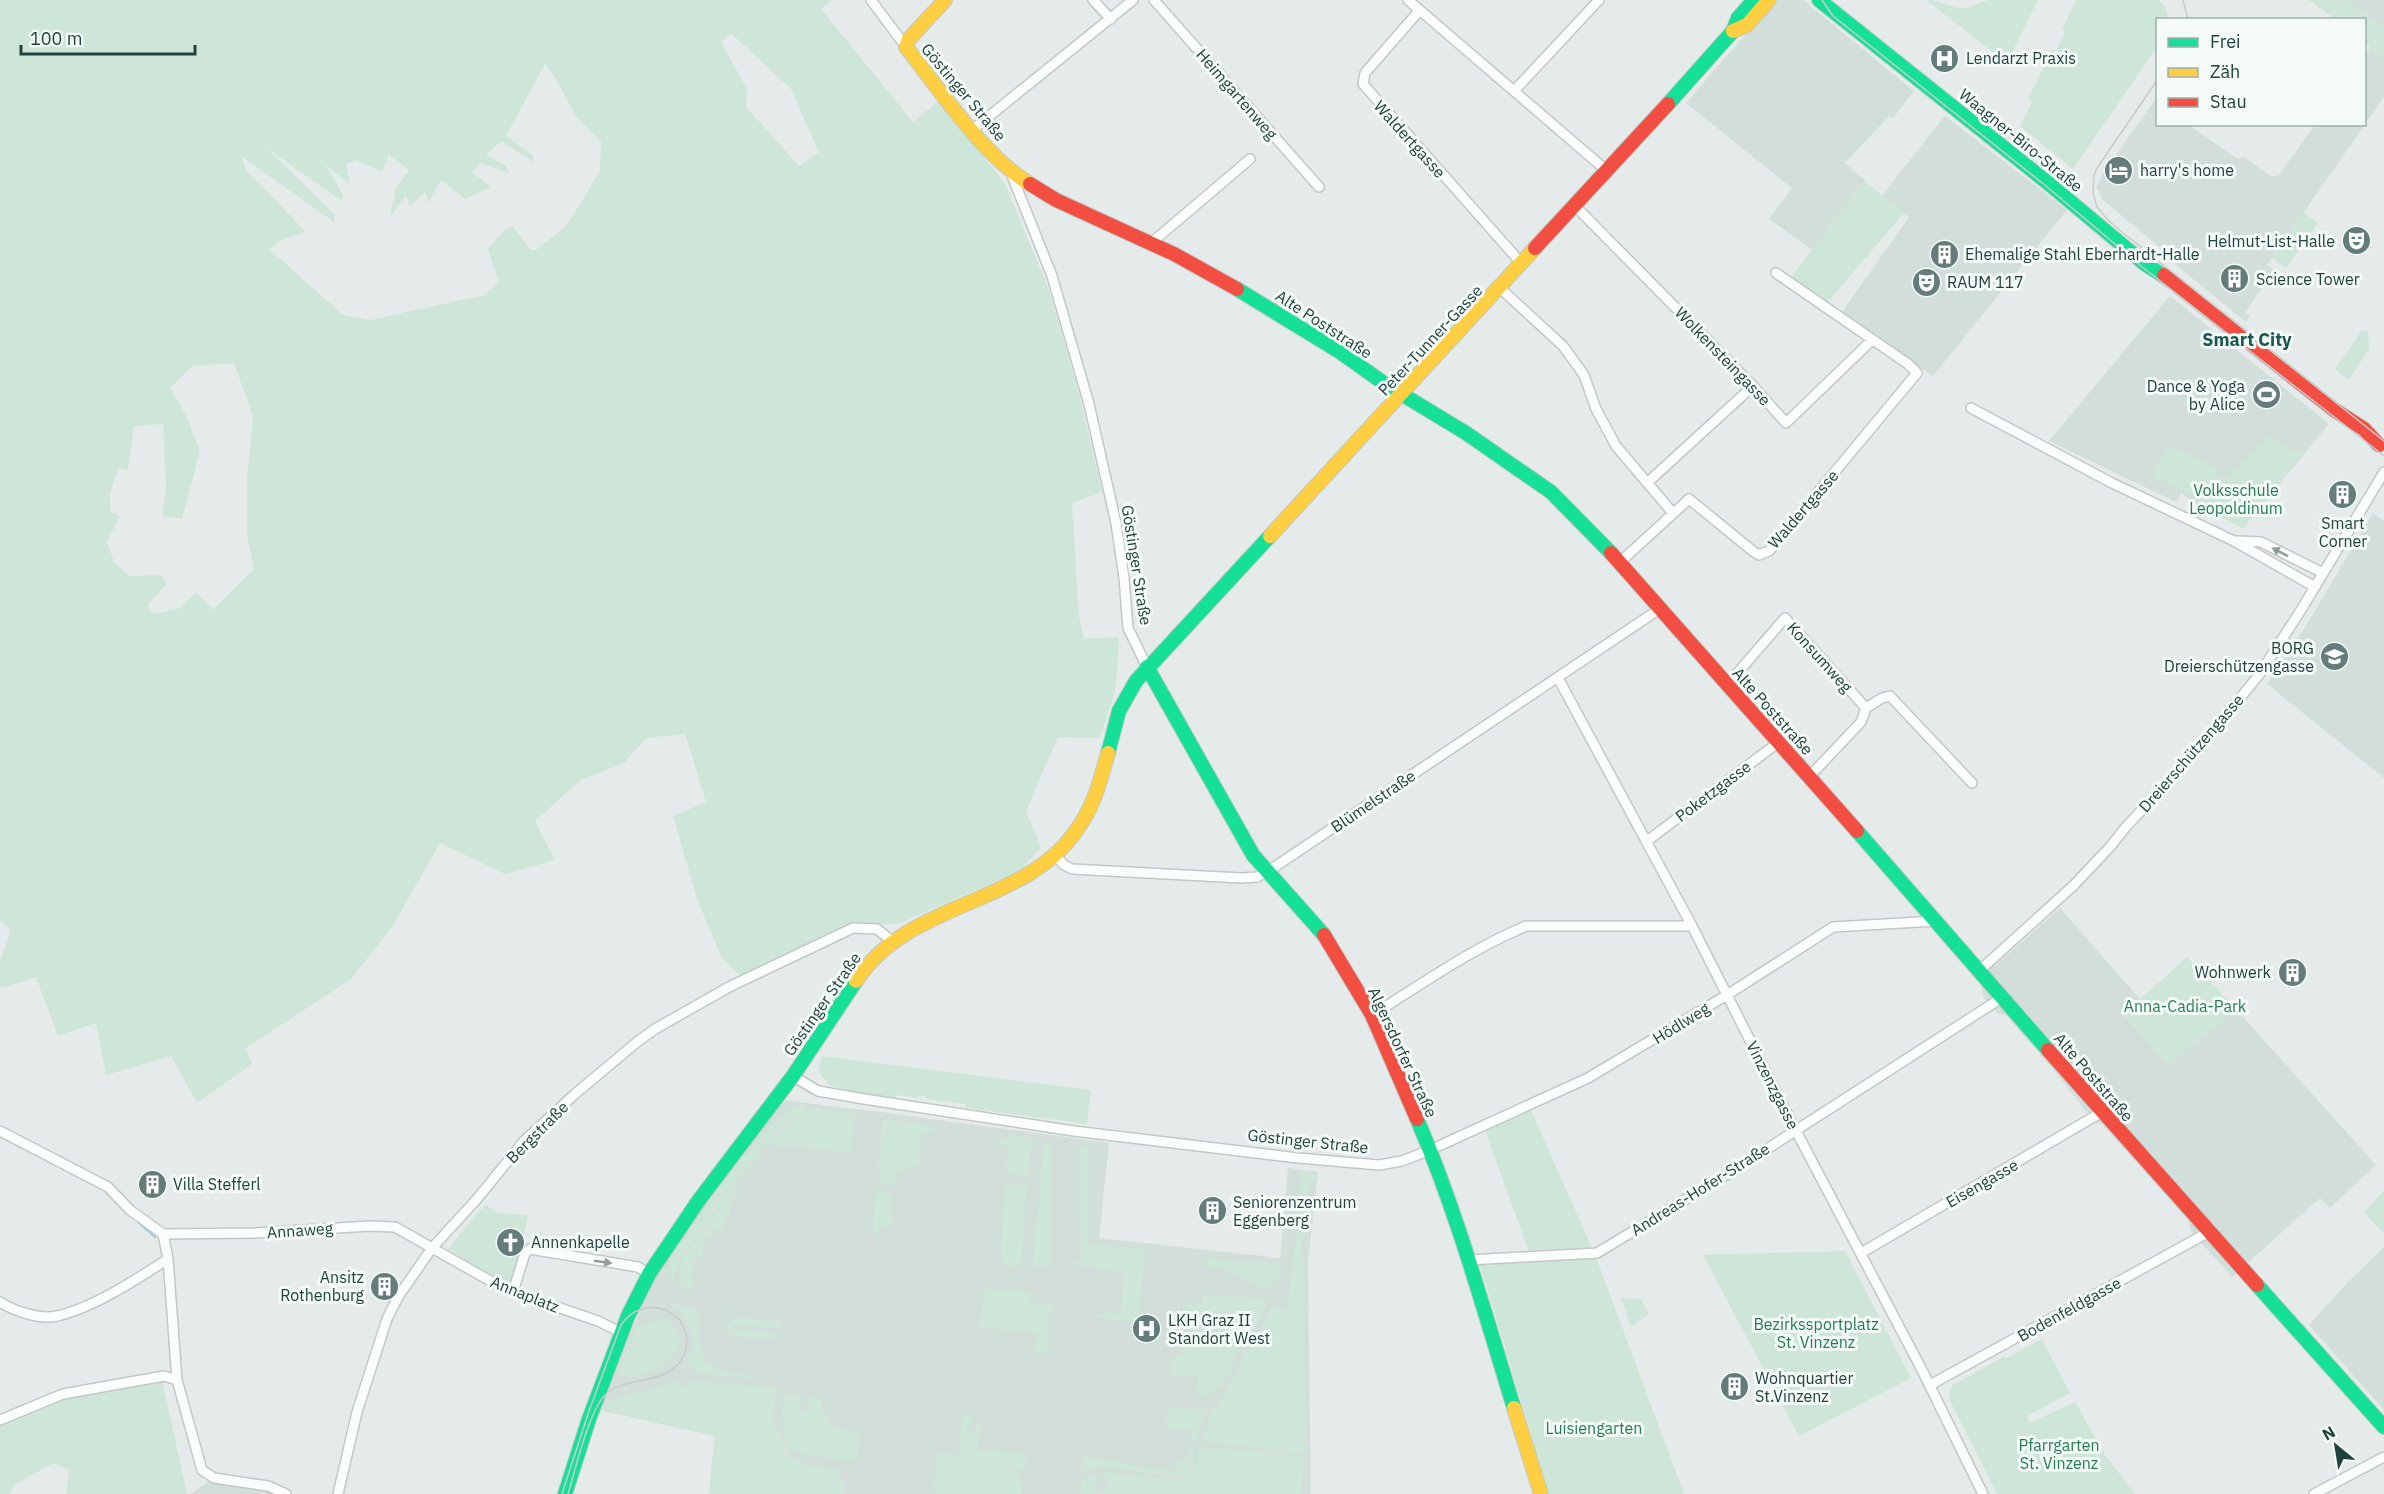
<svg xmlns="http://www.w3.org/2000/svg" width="2384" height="1494" font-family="'IBM Plex Sans',sans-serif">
	<rect width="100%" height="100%" fill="#e5ebea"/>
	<!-- built -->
	<path fill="#d2deda" d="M1778,0H1803L1914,91L1893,118L1889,116L1845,163L1865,180L1813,251L1769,219L1792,188L1686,103L1749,30L1758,24Z
		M2345,0H2384V97L2267,265L2274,270L2245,313L2250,316L2246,322L2177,266L2164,251L2102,199L2096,187L2103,173L2155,100L2157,102L2158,124L2189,125L2238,159L2244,157L2272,177L2279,175L2315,125L2364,124L2365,55L2383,28Z
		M1945,116L2067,210L1933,376L1840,315L1909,217L1882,195Z
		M2170,296L2329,424L2243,528L2198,505L2181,493L2176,502L2049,441Z
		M2373,513L2384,521V778L2267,684L2304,629Z
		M2060,908L2140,999L2124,1015L2168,1065L2236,1009L2376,1165L2330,1208L2320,1198L2232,1277L2191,1231L2188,1220L2102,1124L2094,1122L2053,1069L2006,1015L1998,1014L1983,997L1979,971L1991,961L1996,965Z
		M781,1100L881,1112L1109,1143L1099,1238L1280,1258L1288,1168L1318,1172L1308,1261L1311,1494H709L715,1436L599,1410L659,1264Z
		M2384,1247V1410L2309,1325L2347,1283Z
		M214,1478L286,1494H190Z"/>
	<!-- green -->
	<path fill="#cde6d8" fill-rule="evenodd" d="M0,0H832L821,9L913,122L940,100L1005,184L1049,290L1077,386L1102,492L1072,503L1079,617L1084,639L1119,637L1116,688L1100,738L1058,737L1026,811L1041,847L1020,871L900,923L848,926L742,977L722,958L698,902L673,816L706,802L685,734L646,738L624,763L581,780L535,821L555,860L505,874L440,843L392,927L351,979L246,1048L252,1064L197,1103L171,1056L106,1075L96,1023L58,1036L36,977L2,988L0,986V961L11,930L0,921ZM731,33L791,89L819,152L799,166L746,107L747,89L721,42ZM545,64L556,79L577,118L601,142L600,170L584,198L566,226L536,250H531L513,227L506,229L488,248L498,281L485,295L370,320L343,315L269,249L281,240L306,232L247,171L241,156L334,222V214L267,148L343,202V195L325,164L350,185L346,165L355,160L382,171L389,155L409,170L396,188L390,217L406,195L410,206L425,192L428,203L441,180L465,199L491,187L472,172L480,163L509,173L506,166L486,155L501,141L533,162V155L506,136ZM234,363L253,416L247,480V535L254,569L213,610L196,592L181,608L153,614L148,604L167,584L162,575L129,576L114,562L107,542L120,516L110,511V493L118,468L128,470L134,426L163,424L166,488L162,516L182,519L200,451L186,415L170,388L192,366Z
		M1926,0C1942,0 1948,8 1963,8C1973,8 1980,1 1990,0C2005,0 2022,0 2038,0L2005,67L1996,60L1998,56Z
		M2076,0H2158L2164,5L2169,19L2158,20L2157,47L2073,169L2020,126L2032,102L2028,99L2052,50L2056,52L2065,32L2062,30Z
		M2309,0H2345L2384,29V59L2365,43L2364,20L2335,19Z
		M1864,181L1904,213L1828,302L1791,277Z
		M2303,212L2318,223L2286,268L2272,258Z
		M2362,330L2368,332L2369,349L2349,380L2335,369Z
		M2268,436L2295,452L2298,450L2303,454L2243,528L2198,505L2199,499L2153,476L2169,445L2216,468L2214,474L2225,480Z
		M2187,957L2236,1009L2168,1065L2124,1014Z
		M822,1056L1091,1090L1087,1124L966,1108V1104L926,1099V1096L918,1095L917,1098L896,1095V1100L858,1094L827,1084L828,1081L822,1077L818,1070Z
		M802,1104H807L802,1112L784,1123L764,1143L678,1262L673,1282L667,1271L671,1258C699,1220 761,1118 802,1104Z
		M812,1108L854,1114L851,1152L768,1145L732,1196L730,1216H725L724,1230L710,1229L709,1237H704L702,1257L694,1259L691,1284L695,1286L690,1290L678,1285C682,1277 678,1269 683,1260L767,1145L785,1127Z
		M1531,1110L1593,1250L1529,1252L1485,1130Z
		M883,1119L934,1126L933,1133L922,1132L919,1153L914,1154V1158H919L917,1166C902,1165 896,1173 893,1187L883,1183L878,1173Z
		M1011,1135L1032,1138L1028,1176L1006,1174L1008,1146L998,1144L999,1139H1008Z
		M1044,1140L1051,1142L1052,1266H1033Z
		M1079,1145L1089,1146L1088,1244L1145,1249L1138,1322L1092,1317V1313L1121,1315L1124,1271L1097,1270L1096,1267L1069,1264L1065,1262L1081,1261Z
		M1302,1171L1317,1174L1314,1181L1309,1183L1307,1201L1312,1208L1309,1209V1214L1312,1215L1311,1229C1303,1235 1298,1248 1303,1258L1306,1453L1201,1442L1213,1410L1216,1409L1275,1302L1277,1300L1275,1309H1288L1298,1208H1300L1301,1204L1298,1203Z
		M1005,1184L1027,1186L1021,1262L1013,1268L1005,1266L1001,1258Z
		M877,1186L886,1193L893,1194L890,1228H880L879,1240L873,1227Z
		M2384,1191V1234L2364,1212Z
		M486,1205L497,1213L528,1215C524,1240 517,1262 509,1286L448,1249L477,1213Z
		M1845,1251L1911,1378L1799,1436L1703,1255Z
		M1596,1257L1684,1494H1549L1480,1265Z
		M1206,1259L1275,1263L1276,1259C1283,1270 1281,1279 1270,1287H1255L1254,1283L1229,1273L1223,1267H1206Z
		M983,1289L1030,1292L1029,1302L1051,1304L1046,1360L1041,1353L1035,1352L1038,1333L980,1328Z
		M1203,1294L1271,1299L1246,1343C1235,1349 1235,1356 1233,1366C1233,1370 1228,1375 1226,1378C1218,1392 1213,1396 1196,1395L1198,1377L1170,1375L1172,1357H1181L1183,1302L1202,1304Z
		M1621,1298L1641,1299L1649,1314L1631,1327Z
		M668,1303C725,1310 685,1329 705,1359C717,1377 745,1370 760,1379L697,1373L688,1361C696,1345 693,1324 679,1311C676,1308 671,1305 668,1303Z
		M731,1307L730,1317L779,1321L782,1329L732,1324L727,1318L728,1309Z
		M725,1312V1322L734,1329L781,1333C770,1344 748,1337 734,1336L722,1322Z
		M661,1316C698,1341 672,1368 639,1374C631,1376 624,1378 617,1374L637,1327L658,1322Z
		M2042,1339L2070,1393L2027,1416L2030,1423L2073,1403L2077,1405L2105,1455L2135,1494H1997L1949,1399L1951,1386L2003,1357L2006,1358Z
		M162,1379L187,1494H66L69,1470L53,1463L16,1484L9,1494H0V1426L73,1395Z
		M676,1381L683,1388L693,1381L776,1388L772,1424L790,1456L807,1465L837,1470L844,1480L845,1489L841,1494H709L715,1436L604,1410L605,1405L613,1400Z
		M783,1394L801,1396V1401L796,1404L803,1413L810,1406L807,1402L808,1397L822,1398C820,1424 838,1432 861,1433L857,1460C803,1456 776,1462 783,1394Z
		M1168,1407L1207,1410L1196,1441H1191V1430L1166,1428Z
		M967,1411L972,1412L970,1434H974L976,1426L980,1427L978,1450L1026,1454L1024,1469L1016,1470L1020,1477L1022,1494H934L937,1453L959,1455L962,1421Z
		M1190,1445H1196C1194,1454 1193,1467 1186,1472C1164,1486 1111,1455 1082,1473L1083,1456L1149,1468L1175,1471L1176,1461L1188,1462Z
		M1200,1446L1304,1456L1301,1494H1080L1082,1479L1094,1474L1097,1478L1093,1485L1098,1491L1103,1492L1110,1487L1109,1480L1104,1476L1098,1477L1097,1473H1098L1177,1479C1195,1474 1197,1463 1200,1446Z"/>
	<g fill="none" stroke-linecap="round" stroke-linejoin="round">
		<!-- stream -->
		<path stroke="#a1cedf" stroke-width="4" d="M137,1220L155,1236"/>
		<defs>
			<path id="street" d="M871,0L906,47
				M1093,0L1111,19
				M1154,0L1319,187
				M1408,0L1607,171
				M1419,11L1365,73L1363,84L1522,264
				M1514,91L1599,0
				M972,130L1133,0
				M1011,173L1052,276L1089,404L1116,523L1124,578L1128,628L1147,667
				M1575,206L1753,386L1786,423L1872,340
				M1150,244L1250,159
				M1500,288L1563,346L1584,375L1596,409L1616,446L1672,512
				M1971,408L2112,483L2234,541L2315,587
				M1647,483L1753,386
				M2237,541L2261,542L2323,573
				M1619,563L1689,499L1754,552L1759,555L1769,551L1917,373L1908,364L1776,273
				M1558,678L1692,926L1795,1129L1922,1370L1983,1494
				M1727,685L1785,618L1866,708L1882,698L1890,696L1972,783
				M1809,777L1861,722L1866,708
				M1647,841L1779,742
				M1055,855L1064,865L1072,869L1241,878L1257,877L1276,866L1661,608
				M1979,971L2073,886L2110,847L2125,828L2194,754L2259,675L2301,610L2384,472
				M1372,1015C1422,984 1471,949 1526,926H1692
				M793,1076L818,1091L864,1099L1074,1131L1298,1158L1379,1165L1402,1161L1430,1150L1588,1078L1727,995L1833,927L1936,921
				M0,1131L108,1187L130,1210L163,1234L168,1259L177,1380L202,1470L214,1478L268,1486L286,1494
				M163,1234L255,1233L370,1226L395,1227L494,1283L513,1292L598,1321L622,1333
				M1861,1253L2102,1112
				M1468,1260L1597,1253L1736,1169L2003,997
				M513,1292L525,1253L530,1249L638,1267L649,1274
				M0,1302C14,1311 40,1320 57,1316C93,1308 137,1279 168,1259
				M1930,1385L2209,1232
				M0,1420L63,1394L164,1376L177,1380
				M338,1494L357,1412L387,1319L398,1297L432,1248L477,1199L524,1141L575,1094L637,1042L655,1029L729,987L853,928L877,929L892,941
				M2314,1494L2384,1457"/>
			<path id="fast" d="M1819,0L2048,183L2145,264L2170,280
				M1668,104L1733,31L1738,18L1754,0
				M1237,289L1340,352L1385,384L1466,433L1551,492L1611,553
				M1147,667L1253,855L1324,935
				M1108,753L1119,711L1136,681L1270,536
				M1857,831L2048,1050
				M1417,1119C1457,1212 1484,1311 1514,1408
				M2257,1285L2384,1427
				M565,1494L589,1419L628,1316L649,1274L699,1200L793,1076L856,981"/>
			<path id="slow" d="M945,0L909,39L906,47C941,91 983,156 1030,184
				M1733,31L1747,25L1769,0
				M1270,536L1535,248
				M856,981C911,897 1028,908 1080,825C1095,803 1101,778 1108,753
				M1514,1408L1541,1494"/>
			<path id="jam" d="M1030,184L1056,200L1174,254L1237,289
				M1535,248L1668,104
				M2164,275L2333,409L2364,429L2379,445
				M1611,553L1857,831
				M1324,935L1372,1015L1417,1119
				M2048,1050L2257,1285"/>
		</defs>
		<!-- street casing -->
		<use href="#street" stroke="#c2c8c7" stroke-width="12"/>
		<!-- fast casing -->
		<use href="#fast" stroke="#c0c9c7" stroke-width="16"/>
		<!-- slow casing -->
		<use href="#slow" stroke="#c0c9c7" stroke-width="16"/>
		<!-- jam casing -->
		<use href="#jam" stroke="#c0c9c7" stroke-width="16"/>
		<!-- street -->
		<use href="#street" stroke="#fbfcfc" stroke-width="9"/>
		<!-- fast -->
		<use href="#fast" stroke="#16e098" stroke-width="14"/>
		<!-- slow -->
		<use href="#slow" stroke="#ffcf43" stroke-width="14"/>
		<!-- jam -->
		<use href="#jam" stroke="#f24e42" stroke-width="14"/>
		<!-- tram -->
		<path stroke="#c7cccb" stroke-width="1.5" d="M1822,0L1833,16L2046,186L2141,266L2384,456
			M2183,0L2188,20
			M2158,79L2097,168L2094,176L2093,193L2097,207L2107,219L2123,233L2384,441
			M562,1494L589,1411L621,1325C646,1288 700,1315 684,1355C670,1387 627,1374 605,1395C589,1411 575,1471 568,1494"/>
	</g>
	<!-- one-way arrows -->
	<defs><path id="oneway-solid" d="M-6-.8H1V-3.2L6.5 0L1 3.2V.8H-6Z" transform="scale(1.5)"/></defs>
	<g fill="#8e9f9c">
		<use href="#oneway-solid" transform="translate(2280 552) rotate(-153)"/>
		<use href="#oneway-solid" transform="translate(603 1262) rotate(8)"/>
	</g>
	<!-- icons -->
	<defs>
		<symbol id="hospital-disc" viewBox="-11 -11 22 22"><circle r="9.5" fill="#657d7a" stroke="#f4faf8"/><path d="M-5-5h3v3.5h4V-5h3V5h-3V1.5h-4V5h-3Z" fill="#fff"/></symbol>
		<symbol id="hotel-disc" viewBox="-11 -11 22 22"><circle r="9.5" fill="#657d7a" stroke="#f4faf8"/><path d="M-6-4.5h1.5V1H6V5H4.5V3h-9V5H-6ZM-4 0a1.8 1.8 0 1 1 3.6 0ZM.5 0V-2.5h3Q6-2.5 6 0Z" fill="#fff"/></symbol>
		<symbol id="theatre-disc" viewBox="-11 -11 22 22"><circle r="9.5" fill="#657d7a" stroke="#f4faf8"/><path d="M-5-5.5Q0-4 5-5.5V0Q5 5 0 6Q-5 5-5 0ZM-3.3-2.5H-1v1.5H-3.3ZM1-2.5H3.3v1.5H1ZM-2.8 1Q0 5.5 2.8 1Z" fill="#fff"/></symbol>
		<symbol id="building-disc" viewBox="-11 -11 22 22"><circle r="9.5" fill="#657d7a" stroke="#f4faf8"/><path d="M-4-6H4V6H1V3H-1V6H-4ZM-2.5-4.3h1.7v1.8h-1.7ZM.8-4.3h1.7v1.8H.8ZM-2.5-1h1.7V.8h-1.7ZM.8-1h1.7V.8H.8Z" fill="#fff"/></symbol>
		<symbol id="stadium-disc" viewBox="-11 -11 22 22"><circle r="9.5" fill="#657d7a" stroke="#f4faf8"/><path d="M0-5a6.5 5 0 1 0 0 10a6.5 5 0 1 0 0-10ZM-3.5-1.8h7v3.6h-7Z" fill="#fff"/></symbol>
		<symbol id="school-disc" viewBox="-11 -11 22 22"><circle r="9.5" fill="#657d7a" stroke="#f4faf8"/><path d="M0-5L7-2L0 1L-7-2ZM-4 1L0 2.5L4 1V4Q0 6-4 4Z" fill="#fff"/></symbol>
		<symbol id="church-disc" viewBox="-11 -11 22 22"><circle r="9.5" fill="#657d7a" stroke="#f4faf8"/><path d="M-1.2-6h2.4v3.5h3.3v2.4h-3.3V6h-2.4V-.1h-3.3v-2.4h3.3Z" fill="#fff"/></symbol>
	</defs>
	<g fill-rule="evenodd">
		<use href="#hospital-disc" x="1928" y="42" width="33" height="33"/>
		<use href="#hotel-disc" x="2102" y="154" width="33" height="33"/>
		<use href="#theatre-disc" x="2340" y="224" width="33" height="33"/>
		<use href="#building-disc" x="1928" y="238" width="33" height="33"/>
		<use href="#building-disc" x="2218" y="262" width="33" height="33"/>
		<use href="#theatre-disc" x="1910" y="266" width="33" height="33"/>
		<use href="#stadium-disc" x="2250" y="378" width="33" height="33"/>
		<use href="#building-disc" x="2326" y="478" width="33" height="33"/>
		<use href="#school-disc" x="2318" y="640" width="33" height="33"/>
		<use href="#building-disc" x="2276" y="956" width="33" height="33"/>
		<use href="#building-disc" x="136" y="1168" width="33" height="33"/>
		<use href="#building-disc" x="1196" y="1194" width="33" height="33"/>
		<use href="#church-disc" x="494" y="1226" width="33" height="33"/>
		<use href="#building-disc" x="368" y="1270" width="33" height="33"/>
		<use href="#hospital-disc" x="1130" y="1312" width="33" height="33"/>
		<use href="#building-disc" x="1718" y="1370" width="33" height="33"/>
	</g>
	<g text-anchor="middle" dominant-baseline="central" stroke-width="6" stroke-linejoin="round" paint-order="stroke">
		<!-- poi labels -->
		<g font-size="16" fill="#20423d" stroke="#f4faf8" text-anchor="start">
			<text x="1966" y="58">Lendarzt Praxis</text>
			<text x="2140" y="170">harry's home</text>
			<text x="2335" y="241" text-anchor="end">Helmut-List-Halle</text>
			<text x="1965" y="254">Ehemalige Stahl Eberhardt-Halle</text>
			<text x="2256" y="279">Science Tower</text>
			<text x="1947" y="282">RAUM 117</text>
			<text x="2245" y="386" text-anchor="end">Dance &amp; Yoga<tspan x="2245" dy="18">by Alice</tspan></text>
			<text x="2343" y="523" text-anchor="middle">Smart<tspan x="2343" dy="18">Corner</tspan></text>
			<text x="2314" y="648" text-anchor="end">BORG<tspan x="2314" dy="18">Dreierschützengasse</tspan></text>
			<text x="2271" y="972" text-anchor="end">Wohnwerk</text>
			<text x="173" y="1184">Villa Stefferl</text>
			<text x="1233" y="1202">Seniorenzentrum<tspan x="1233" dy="18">Eggenberg</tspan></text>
			<text x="531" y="1242">Annenkapelle</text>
			<text x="364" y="1277" text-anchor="end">Ansitz<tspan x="364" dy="18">Rothenburg</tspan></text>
			<text x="1168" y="1320">LKH Graz II<tspan x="1168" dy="18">Standort West</tspan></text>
			<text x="1755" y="1378">Wohnquartier<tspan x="1755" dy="18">St.Vinzenz</tspan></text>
		</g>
		<!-- street labels -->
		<g font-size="16" fill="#20423d" stroke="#f4faf8">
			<text transform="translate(964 92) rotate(50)">Göstinger Straße</text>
			<text transform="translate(1237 94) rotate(49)">Heimgartenweg</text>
			<text transform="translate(1410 139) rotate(48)">Waldertgasse</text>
			<text transform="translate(2021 140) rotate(39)">Waagner-Biro-Straße</text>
			<text transform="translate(1324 324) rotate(33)">Alte Poststraße</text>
			<text transform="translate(1430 340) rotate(-47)">Peter-Tunner-Gasse</text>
			<text transform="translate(1723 356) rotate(46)">Wolkensteingasse</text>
			<text transform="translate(1803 509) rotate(-49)">Waldertgasse</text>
			<text transform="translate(1137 565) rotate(81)">Göstinger Straße</text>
			<text transform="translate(1820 657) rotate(48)">Konsumweg</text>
			<text transform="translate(1773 711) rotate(48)">Alte Poststraße</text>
			<text transform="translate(2191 753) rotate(-49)">Dreierschützengasse</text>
			<text transform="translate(1713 791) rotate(-37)">Poketzgasse</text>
			<text transform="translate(1373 801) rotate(-34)">Blümelstraße</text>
			<text transform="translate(822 1004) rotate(-55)">Göstinger Straße</text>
			<text transform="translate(1681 1023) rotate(-32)">Hödlweg</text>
			<text transform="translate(1403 1052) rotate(65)">Algersdorfer Straße</text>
			<text transform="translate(2094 1077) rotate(49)">Alte Poststraße</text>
			<text transform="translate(1773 1085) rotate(63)">Vinzenzgasse</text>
			<text transform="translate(537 1132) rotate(-45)">Bergstraße</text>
			<text transform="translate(1308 1141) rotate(6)">Göstinger Straße</text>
			<text transform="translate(1982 1183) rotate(-30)">Eisengasse</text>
			<text transform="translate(1700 1189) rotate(-32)">Andreas-Hofer-Straße</text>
			<text transform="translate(300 1230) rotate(-4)">Annaweg</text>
			<text transform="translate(525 1294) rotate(22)">Annaplatz</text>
			<text transform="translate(2069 1309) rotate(-29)">Bodenfeldgasse</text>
		</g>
		<!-- park labels -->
		<g font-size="16" fill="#257e53" stroke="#f4faf8">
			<text x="2236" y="490">Volksschule<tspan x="2236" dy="18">Leopoldinum</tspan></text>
			<text x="2185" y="1006">Anna-Cadia-Park</text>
			<text x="1816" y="1324">Bezirkssportplatz<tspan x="1816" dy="18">St. Vinzenz</tspan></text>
			<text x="1594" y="1428">Luisiengarten</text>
			<text x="2059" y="1445">Pfarrgarten<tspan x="2059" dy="18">St. Vinzenz</tspan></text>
		</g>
		<!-- neighbourhood labels -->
		<g font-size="18" font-weight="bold" fill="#195750" stroke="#f4faf8">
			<text x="2247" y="339">Smart City</text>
		</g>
	</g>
	<!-- legend -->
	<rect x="2156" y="18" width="210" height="108" fill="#f4faf8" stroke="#9fb0ad" stroke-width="1.5"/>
	<rect x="2168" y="38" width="30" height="9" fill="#16e098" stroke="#9fb0ad" stroke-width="1.5"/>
	<text x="2210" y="48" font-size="18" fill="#20423d">Frei</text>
	<rect x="2168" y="68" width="30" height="9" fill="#ffcf43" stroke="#9fb0ad" stroke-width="1.5"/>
	<text x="2210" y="78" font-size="18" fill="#20423d">Zäh</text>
	<rect x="2168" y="98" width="30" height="9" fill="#f24e42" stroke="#9fb0ad" stroke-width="1.5"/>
	<text x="2210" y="108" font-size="18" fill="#20423d">Stau</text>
	<!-- north arrow -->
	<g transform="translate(2336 1446) rotate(330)" stroke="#f4faf8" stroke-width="4.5" paint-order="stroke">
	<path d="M0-4.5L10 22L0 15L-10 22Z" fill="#20423d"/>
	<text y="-9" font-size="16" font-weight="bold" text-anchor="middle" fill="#20423d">N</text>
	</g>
	<!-- scale -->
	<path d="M21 45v9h174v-9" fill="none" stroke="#20423d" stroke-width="3"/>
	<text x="30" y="45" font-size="18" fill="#20423d" stroke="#f4faf8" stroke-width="4.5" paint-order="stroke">100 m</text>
</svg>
